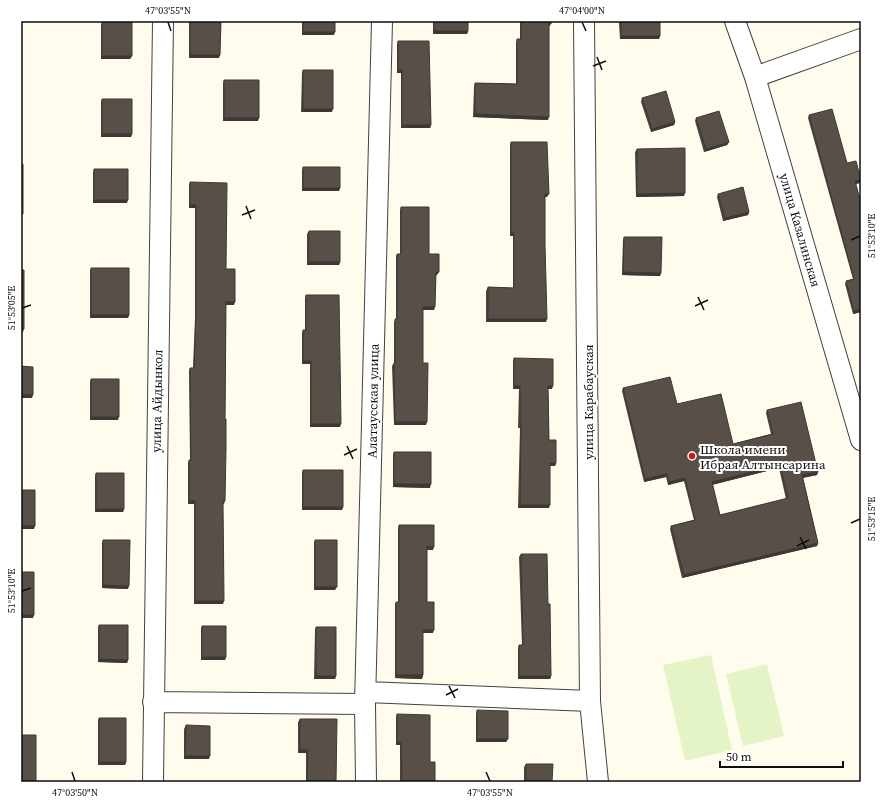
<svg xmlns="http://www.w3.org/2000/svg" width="882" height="803" font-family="'Source Serif 4',serif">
	<rect width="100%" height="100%" fill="#fffcee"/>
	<!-- pitch -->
	<path fill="#e4f4c6" d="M711,655L732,750L685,761L663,665Z
		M767,664L784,736L743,746L726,674Z"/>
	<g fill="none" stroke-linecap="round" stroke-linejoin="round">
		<defs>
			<path id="street" d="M584,21L590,701L598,782
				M735,21L755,77L861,440
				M755,77L861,39
				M366,692L590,701
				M153,702L365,704
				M153,782L163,21
				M366,782L365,704L382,21"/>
		</defs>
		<!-- street casing -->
		<use href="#street" stroke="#414141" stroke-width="22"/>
		<!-- street -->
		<use href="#street" stroke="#fff" stroke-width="20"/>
	</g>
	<!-- wall -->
	<path fill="#4c443f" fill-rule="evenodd" d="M189,21H221L219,58H189Z
		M302,21H335L334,35H302Z
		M433,21H468V31L467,34H433Z
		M520,21H552L550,26H549L548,120L473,117L474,87L475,83L516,84V43L517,39H520Z
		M620,21H660V36L659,39H620L619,23Z
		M102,22L132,56L130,59H101V25Z
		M398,41L431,125L430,128H401V73H397V44Z
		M303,70L332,112H301L302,73Z
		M224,80L258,121H223V83Z
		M642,98L675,122L674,125L651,132L641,102Z
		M102,99L132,134L131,137H101V102Z
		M809,115L847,163L861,180L860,183L856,184L861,204V312L853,314L845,284L846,281L853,279L808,118Z
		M696,118L729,142L727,145L704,152L695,121Z
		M511,142L547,197H545V245L546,322H486V291L488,287L513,288V236H510V145Z
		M637,149L684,196L636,197L635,152Z
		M303,167L340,188L339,191H302V170Z
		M94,169L127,203H93V172Z
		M190,182L226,269L234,305H226L225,419V501L224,504H223V604H194V504H188V463L189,460H190L189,371L190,368H193L195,318V208H189V185Z
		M718,194L749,212L748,215L723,221L717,197Z
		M401,207L429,254L437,275H436L434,310H423V363L426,425H394L392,366L394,363V322L396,319V257L397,254H400V210Z
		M309,231L340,262L339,265H307V234Z
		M624,237L661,273L660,276L622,275L623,240Z
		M91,268L129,315L128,318H90V271Z
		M306,295L340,427H310V364H302V333L303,330H305V298Z
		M514,358L552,389H548L549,440L556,463L555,466H550L549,508H518L520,428H518L519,389H513V361Z
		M91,379L118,420H90V382Z
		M623,388L677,404L733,444L771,434L766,413L767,410L818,472L817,475L803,478L818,543L817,546L682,578L670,529L671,526L694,520L684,481L668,485L666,477L644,482L622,391ZM779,468L786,499L720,515L712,485Z
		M394,452L430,488L393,487V455Z
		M303,470L343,507L342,510H302V473Z
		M96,473L124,509L123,512H95V476Z
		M399,525L433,550H427V602L433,633H423V675L422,679L395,678V605L396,602H398V528Z
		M103,540L128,589L102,588V543Z
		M315,540L335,590H314V543Z
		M521,554L548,604L551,676L550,679H518V648L519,645H522L519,557Z
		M99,625L128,660L127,663L98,662V628Z
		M202,626L226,657L225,660H201V629Z
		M316,627L336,676L335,679H314L315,630Z
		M477,710L508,739L506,742H476V714Z
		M397,714L430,762L435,782H400V745H396V717Z
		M99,718L126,762L125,765H98V721Z
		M300,719L336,782H306V753H298V722Z
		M186,725L209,759H184V729Z
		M526,764L552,782H524V767Z"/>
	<!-- shaded-wall -->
	<path fill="#3e3733" d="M434,31H468L467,34H433Z
		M303,32H335L334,35H302Z
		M621,36H660L659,39H620Z
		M190,55H220L219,58H189Z
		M102,56H132L130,59H101Z
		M398,70H402L401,73H397Z
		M303,109H333L332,112H301Z
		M475,114L549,117L548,120L473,117Z
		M224,118H259L258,121H223Z
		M675,122L674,125L651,132L652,129Z
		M402,125H431L430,128H401Z
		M102,134H132L131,137H101Z
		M729,142L727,145L704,152L706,149Z
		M861,180L860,183L854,184L855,181Z
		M303,188H340L339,191H302Z
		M685,193L684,196L636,197L637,194Z
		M545,194H549L547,197H544Z
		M94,200H128L127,203H93Z
		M190,205H196L195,208H189Z
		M749,212L748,215L723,221L725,218Z
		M511,233H514L513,236H510Z
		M308,262H340L339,265H307Z
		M436,272H439L437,275H435Z
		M623,272L661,273L660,276L622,275Z
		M226,302H235L234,305H225Z
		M423,307H435L434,310H422Z
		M861,309V312L853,314L854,311Z
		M91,315H129L128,318H90Z
		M488,319H547L546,322H486Z
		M21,329H24L23,332H21Z
		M303,361H311L310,364H302Z
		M514,386H520L519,389H513Z
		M548,386H553L552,389H547Z
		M21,394L33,395L32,398H21Z
		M91,417H119L118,420H90Z
		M395,422H427L426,425H394Z
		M311,424H341L340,427H310Z
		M550,463H556L555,466H549Z
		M780,465L779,468L711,485L712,482Z
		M818,472L817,475L801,478L802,475Z
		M667,474L666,477L644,482L645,479Z
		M685,478L684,481L668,485L669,482Z
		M394,484H431L430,488L393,487Z
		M189,501H195L194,504H188Z
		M520,505H550L549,508H518Z
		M303,507H343L342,510H302Z
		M96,509H124L123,512H95Z
		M21,526H35L34,529H21Z
		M818,543L817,546L682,578L684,575Z
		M427,546L434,547L433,550H426Z
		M103,585L129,586L128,589L102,588Z
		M315,587H337L335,590H314Z
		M195,601H224L223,604H194Z
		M21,615H34L33,618H21Z
		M423,630H434L433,633H422Z
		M202,657H226L225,660H201Z
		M99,659L128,660L127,663L98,662Z
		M396,675H423L422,679L395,678Z
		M316,676H336L335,679H314Z
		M519,676H551L550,679H518Z
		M477,739H508L506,742H476Z
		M397,742H401L400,745H396Z
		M300,750H308L306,753H298Z
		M185,756H210L209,759H184Z
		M99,762H126L125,765H98Z"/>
	<!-- building -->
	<path fill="#584f49" stroke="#3e3733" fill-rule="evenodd" d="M190,21H221L220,55H190Z
		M303,21H335V32H303Z
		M434,21H468V31H434Z
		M521,21H552V23H549V117L475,114V83L517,84V39H521Z
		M621,21H660V36H621Z
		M102,22H132V56H102Z
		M398,41H429L431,125H402V70H398Z
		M303,70H333V109H303Z
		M224,80H259V118H224Z
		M666,91L675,122L652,129L642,98Z
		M102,99H132V134H102Z
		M832,109L847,163L856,161L861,180L855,181L861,204V309L854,311L846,281L854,279L809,115Z
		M719,111L729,142L706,149L696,118Z
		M511,142H547L549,194H545V245L547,319H488V287L514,288V233H511Z
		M685,148V193L637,194V149Z
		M21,164H23V214H21Z
		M303,167H340V188H303Z
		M94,169H128V200H94Z
		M190,182L227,183L226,269H235V302H226L225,419H226V449L225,501H223L224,601H195V501H189V460H191L190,368H194L196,315V205H190Z
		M743,187L749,212L725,218L718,194Z
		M401,207H429V254H439V272H436L435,307H423V363H428L427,422H395L394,363H395V319H397V254H401Z
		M309,231H340V262H308Z
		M624,237H662L661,273L623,272Z
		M91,268H129V315H91Z
		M21,270H24V329H21Z
		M306,295H339L341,424H311V361H303V330H306Z
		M514,358L553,359V386H548L549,440H556V463H550V505H520L521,425H520V386H514Z
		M21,366L33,367V395L21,394Z
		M670,377L677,404L721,394L733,444L773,434L767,410L801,402L818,472L802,475L818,543L684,575L671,526L695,520L685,478L669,482L667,474L645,479L623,388ZM780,465L788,498L720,515L712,482Z
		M91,379H119V417H91Z
		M394,452H431V484H394Z
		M303,470H343V507H303Z
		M96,473H124V509H96Z
		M21,490H35V526H21Z
		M399,525H434V547L427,546V602H434V630H423V675H396V602H399Z
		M103,540H130L129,586L103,585Z
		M315,540H337V587H315Z
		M521,554H547L548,604H550L551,676H519V645H523Z
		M21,572H34V615H21Z
		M99,625H128V660L99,659Z
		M202,626H226V657H202Z
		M316,627H336V676H316Z
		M477,710L508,711V739H477Z
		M397,714L430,715V762H435V782H402L401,742H397Z
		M99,718H126V762H99Z
		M300,719H337L336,782H307L308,750H300Z
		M186,725L210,726V756H185Z
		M21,735H36V782H21Z
		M526,764H553L552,782H526Z"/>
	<!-- ticks -->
	<path fill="none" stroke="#0e0e0e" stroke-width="1.5" d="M168,22L171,31M582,22L586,31M597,57L602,70M593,66L606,61M246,206L251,219M242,215L255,210M851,240L860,236M698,297L704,310M695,306L708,300M22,308L31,305M347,446L353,459M344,455L357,449M851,523L860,519M800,537L806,549M797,546L809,540M22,591L31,588M449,686L455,698M446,695L458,689M72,772L75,781M486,772L490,781"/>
	<!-- markers -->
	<circle fill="#cd171f" stroke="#fff" stroke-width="1.5" cx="692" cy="456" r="4"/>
	<g text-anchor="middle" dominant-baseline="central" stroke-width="4" stroke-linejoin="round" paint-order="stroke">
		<!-- street labels -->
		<g font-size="13" fill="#0e0e0e" stroke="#fff">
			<text transform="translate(800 230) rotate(74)">улица Казалинская</text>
			<text transform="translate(157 401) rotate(-89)">улица Айдынкол</text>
			<text transform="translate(373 401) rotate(-89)">Алатаусская улица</text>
			<text transform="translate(588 402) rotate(-90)">улица Карабауская</text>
		</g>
		<!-- poi labels -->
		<g font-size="13" fill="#0e0e0e" stroke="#fff" text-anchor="start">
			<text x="700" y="449">Школа имени<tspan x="700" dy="15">Ибрая Алтынсарина</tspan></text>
		</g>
	</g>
	<!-- border -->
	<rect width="882" height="803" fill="none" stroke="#ffffff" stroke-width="44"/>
	<!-- scale -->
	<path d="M720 761v6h123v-6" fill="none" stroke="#0e0e0e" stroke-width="2"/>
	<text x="726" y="761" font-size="12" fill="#0e0e0e" stroke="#ffffff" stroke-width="3" paint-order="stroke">50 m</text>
	<rect x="22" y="22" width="838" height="759" fill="none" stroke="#0e0e0e" stroke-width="1.5"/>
	<g font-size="10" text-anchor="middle" fill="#0e0e0e">
		<text x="168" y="14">47°03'55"N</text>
		<text x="582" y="14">47°04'00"N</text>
		<text transform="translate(871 236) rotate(-90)" y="4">51°53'10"E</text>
		<text transform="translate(11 308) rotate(-90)" y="4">51°53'05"E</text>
		<text transform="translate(871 519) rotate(-90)" y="4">51°53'15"E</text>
		<text transform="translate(11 591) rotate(-90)" y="4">51°53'10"E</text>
		<text x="75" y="796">47°03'50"N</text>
		<text x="490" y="796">47°03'55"N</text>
	</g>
</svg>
